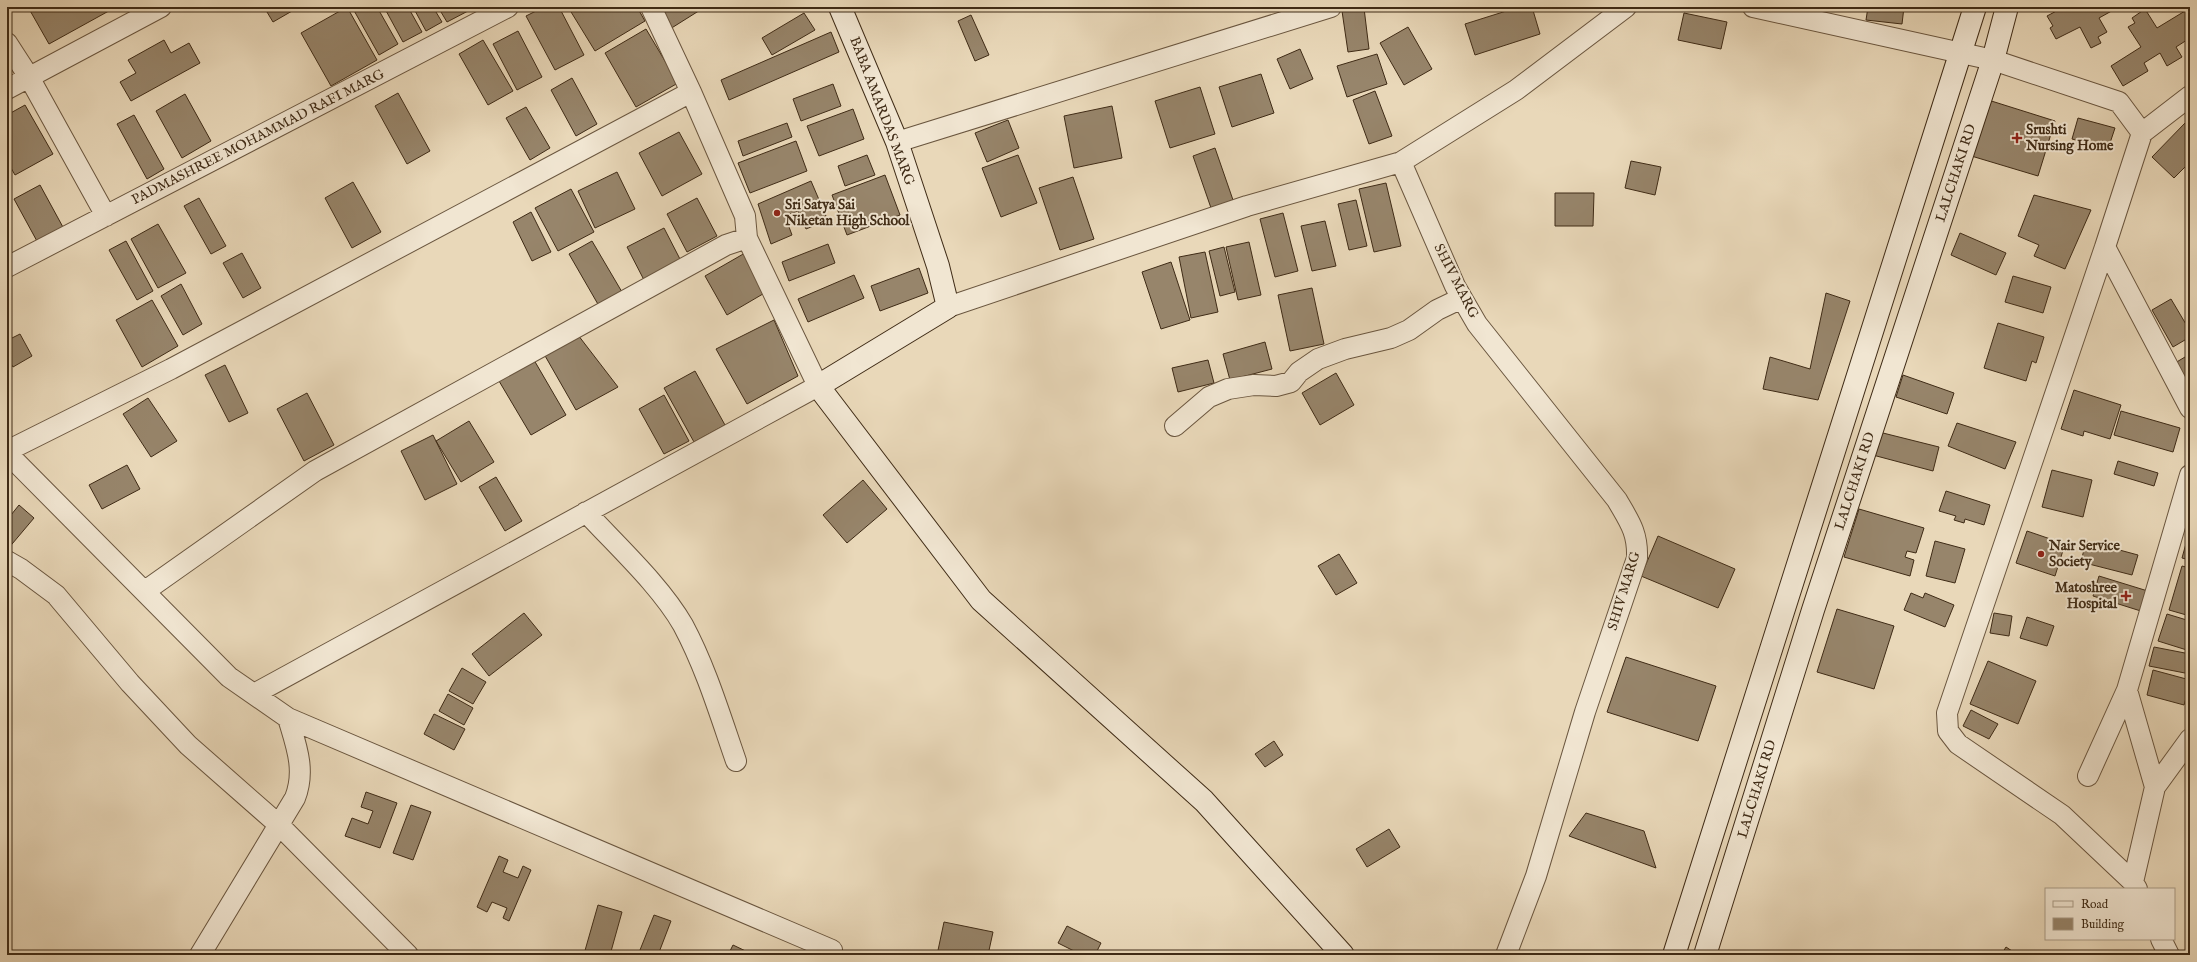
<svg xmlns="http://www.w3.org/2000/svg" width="2197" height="962" font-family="'IM FELL English',serif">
	<rect width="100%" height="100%" fill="#e9d8b9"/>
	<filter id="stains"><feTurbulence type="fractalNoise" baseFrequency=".005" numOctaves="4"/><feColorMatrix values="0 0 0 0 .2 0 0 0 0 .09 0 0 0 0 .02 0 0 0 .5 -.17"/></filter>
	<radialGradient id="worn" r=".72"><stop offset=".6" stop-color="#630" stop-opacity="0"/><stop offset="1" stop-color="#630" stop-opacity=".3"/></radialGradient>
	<!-- building -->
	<path fill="#97856b" stroke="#3f2b16" d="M28,7H116L49,44Z
		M264,7H299L273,22Z
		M347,7L377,60L331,86L301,33Z
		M352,7H377L398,44L379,55Z
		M384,7H408L422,32L403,42Z
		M413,7H433L442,22L426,31Z
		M438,7H466L468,11L447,22Z
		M544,7H559L584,55L555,70L526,16Z
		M568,7H637L645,21L595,51Z
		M667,7H705L670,29L659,12Z
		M1519,7H1532L1540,34L1475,55L1465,24Z
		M1868,7H1904L1902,24L1866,20Z
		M2064,7H2116L2117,8L2099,18L2107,32L2098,37L2101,43L2091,48L2080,27L2056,39L2050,28L2053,26L2047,16Z
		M1364,8L1369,49L1348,52L1342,11Z
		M2145,9L2157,28L2185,11L2190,20V38L2176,47L2182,57L2167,66L2160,53L2144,63L2148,71L2123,86L2111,66L2141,47L2128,27L2135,23L2132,18Z
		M804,13L815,30L772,55L762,38Z
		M1684,13L1727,22L1721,49L1678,40Z
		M971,15L989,55L975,61L958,21Z
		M1408,27L1432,69L1404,85L1380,43Z
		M646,29L678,83L636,107L605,53Z
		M518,31L542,77L517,90L493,44Z
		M831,32L839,52L729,100L721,80Z
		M164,40L171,53L189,43L200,63L131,101L120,82L136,73L128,60Z
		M483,40L513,91L488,105L459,54Z
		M1300,49L1313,79L1290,89L1277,59Z
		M1377,54L1387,84L1347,97L1337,66Z
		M1261,74L1274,113L1232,127L1219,87Z
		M572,78L597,124L576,136L551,90Z
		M833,84L841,106L801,121L793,99Z
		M1200,87L1215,134L1170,148L1155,101Z
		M1375,91L1392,136L1369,144L1353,100Z
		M398,93L430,151L407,164L375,106Z
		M185,94L211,141L182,158L156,111Z
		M1985,99L2055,121L2038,176L1968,155Z
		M25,105L53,154L15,175L7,161V115Z
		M1112,106L1122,158L1074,168L1064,116Z
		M526,107L550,148L530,160L506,118Z
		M853,109L864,139L819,156L807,126Z
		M134,115L164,169L147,179L117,124Z
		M2078,118L2115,128L2108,149L2072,139Z
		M1008,120L1019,148L987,162L975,133Z
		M2186,122L2190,126V162L2174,178L2152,157Z
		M787,123L792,137L743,156L738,141Z
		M679,132L702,174L662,196L639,153Z
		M796,141L807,171L750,193L738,163Z
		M1215,148L1233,200L1211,208L1193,156Z
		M867,155L875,175L845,186L838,166Z
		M1018,155L1037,203L1001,217L982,168Z
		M1631,161L1661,167L1655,195L1625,188Z
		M617,172L635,209L595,228L578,191Z
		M885,175L900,215L847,235L832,195Z
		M1073,177L1094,239L1060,250L1039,188Z
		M811,181L826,216L821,218L823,222L806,229L798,211L785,216L792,235L771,244L758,204Z
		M353,182L381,232L352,248L325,198Z
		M1386,183L1401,246L1374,252L1359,189Z
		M40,185L64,229L38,243L14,199Z
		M571,189L594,232L558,251L535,208Z
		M1555,193H1594L1593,226H1555Z
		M2034,195L2091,210L2065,269L2034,256L2039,245L2018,236Z
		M199,198L226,246L211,254L184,206Z
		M697,198L717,236L687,252L667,214Z
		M1356,200L1367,246L1349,250L1338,204Z
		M531,212L551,252L532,261L513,222Z
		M1283,213L1298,271L1275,277L1260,219Z
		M1325,221L1336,266L1312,271L1301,226Z
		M158,224L186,273L158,288L131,239Z
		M664,228L681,261L644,280L627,247Z
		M1960,233L2006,253L1996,275L1951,255Z
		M126,241L153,291L137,300L109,250Z
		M592,241L622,292L599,306L569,254Z
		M1249,242L1261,295L1238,300L1226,247Z
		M828,244L835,263L789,281L782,262Z
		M1224,247L1235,292L1220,296L1209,251Z
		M1205,252L1218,312L1191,318L1179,257Z
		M242,253L261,288L243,298L223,263Z
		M745,253L768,291L727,315L705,276Z
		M1171,262L1190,320L1161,329L1142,272Z
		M919,268L928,293L880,311L871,286Z
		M854,275L864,298L808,322L798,299Z
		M2013,276L2051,287L2043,313L2005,302Z
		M181,284L202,324L183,335L161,296Z
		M1312,288L1324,344L1290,351L1278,295Z
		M1826,293L1850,301L1818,400L1763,389L1770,357L1810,369Z
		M2171,299L2190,331V337L2173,347L2152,310Z
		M152,300L178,346L142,367L116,320Z
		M774,320L798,376L747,404L716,349Z
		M1998,323L2044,337L2036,363L2032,361L2026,381L1984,368Z
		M20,334L32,356L13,367L7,357V338L8,340Z
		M578,335L618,387L576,410L544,354Z
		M1265,342L1272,369L1230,380L1223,354Z
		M2190,354V390L2175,363Z
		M534,360L566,415L531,435L499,381Z
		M1208,360L1214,383L1178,392L1172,368Z
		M225,365L248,413L229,422L205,375Z
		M695,371L725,425L694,442L664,388Z
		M1336,373L1354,405L1320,425L1302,393Z
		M1903,375L1954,393L1947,414L1896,397Z
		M2074,390L2121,405L2110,439L2084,431L2083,436L2061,429Z
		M307,393L334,445L304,461L277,409Z
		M664,395L689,441L664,454L639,409Z
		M148,398L177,441L151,457L123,414Z
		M2121,411L2180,428L2173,452L2114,435Z
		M469,421L494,462L461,482L436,441Z
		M1957,423L2016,442L2005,469L1948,446Z
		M1875,431L1939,447L1933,471L1869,454Z
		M433,435L457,484L425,500L401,451Z
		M2118,461L2158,473L2154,486L2114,474Z
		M127,465L140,489L102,509L89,485Z
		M2052,470L2092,480L2083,517L2042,507Z
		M496,477L522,521L505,531L479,487Z
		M863,480L887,509L847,543L823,515Z
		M1946,491L1990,505L1984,525L1965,519L1964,523L1954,520L1956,516L1939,511Z
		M19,505L34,518L7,550V520Z
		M1859,509L1924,528L1916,553L1907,551L1905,557L1914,560L1910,576L1844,557Z
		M2190,529V560L2182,558Z
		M2027,531L2065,544L2055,576L2016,563Z
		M1658,536L1735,569L1718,608L1641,576Z
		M1935,541L1965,549L1955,583L1926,576Z
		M2086,541L2138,555L2132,575L2081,562Z
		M1339,554L1357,583L1336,595L1318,566Z
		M2182,566L2190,568V616L2169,610Z
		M2099,576L2151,592L2144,612L2093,596Z
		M1911,593L1923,598L1925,593L1954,605L1945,627L1904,610Z
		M1837,609L1894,626L1874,689L1817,672Z
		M524,613L542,635L489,676L472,654Z
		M1994,613L2012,616L2009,636L1990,633Z
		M2167,614L2190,621V651L2158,641Z
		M2027,617L2054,626L2047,646L2020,638Z
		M2154,647L2190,654V674L2149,666Z
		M1626,657L1716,686L1698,741L1607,712Z
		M1988,661L2036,681L2018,724L1970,704Z
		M462,668L486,682L473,704L449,691Z
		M2153,670L2190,680L2188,688L2190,689V699L2186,698L2184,705L2147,695Z
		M448,694L473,708L464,725L439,711Z
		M1971,710L1998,724L1989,739L1963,726Z
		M434,714L465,729L454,750L424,734Z
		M1274,741L1283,755L1265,767L1255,754Z
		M366,792L397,803L380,848L345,836L352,818L368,824L373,811L361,807Z
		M411,805L431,812L413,860L393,853Z
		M1586,813L1644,831L1656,868L1569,836Z
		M1389,829L1400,847L1367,867L1356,849Z
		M499,856L508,860L503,872L518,878L523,866L531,870L509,921L503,918L507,908L492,902L487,912L477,907Z
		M598,905L622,912L610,955L584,954Z
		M654,915L671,921L658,955H638Z
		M944,922L993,932L988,955H937Z
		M1067,926L1101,943L1095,955H1082L1058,943Z
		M733,945L754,955H728Z
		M2006,947L2018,955H2001Z"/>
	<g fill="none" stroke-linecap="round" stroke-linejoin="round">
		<defs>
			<path id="street" d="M1753,7L1993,60L2119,102L2142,133
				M7,43L29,77L106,216
				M7,89L161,7
				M2142,133L2105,247L2190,408
				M2142,133L2190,96
				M897,142L1331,7
				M1401,162L1455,286L1477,324L1617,500C1629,521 1638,532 1637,558L1585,712L1536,876L1506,955
				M2105,247L1947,713L1948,731L1958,744L2062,815L2133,882
				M7,267L508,7
				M948,307L1247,206L1401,162L1516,90L1626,7
				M1175,426L1209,397L1228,389L1254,385L1276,386L1291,382L1299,372L1318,359L1345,349L1391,338L1409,330L1437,310L1462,298
				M7,451L171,369L691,92
				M7,453L229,677L288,718L832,950L828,955
				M586,512C617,546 660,585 683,625C706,668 720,715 736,761
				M7,561L21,569L56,595L130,683L188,745L279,825L408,955
				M145,591L315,471L726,245L747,238
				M254,694L818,386L747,238L745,216L691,92L651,7
				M2088,776L2127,690
				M2155,787L2190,739
				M2137,889L2133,882L2155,787L2127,690L2190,475
				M2161,939L2169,955
				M200,955L295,798C306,770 296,745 288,718"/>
			<path id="secondary" d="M840,7L897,142L938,266L948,307L818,386L981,600L1204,801L1343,955
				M1674,955L1975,7
				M1705,955L1813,610L1993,60L2007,7"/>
		</defs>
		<!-- street casing -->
		<use href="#street" stroke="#6a563f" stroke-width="22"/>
		<!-- secondary casing -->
		<use href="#secondary" stroke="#3f2b16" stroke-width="24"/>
		<!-- street -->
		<use href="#street" stroke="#f1e6d2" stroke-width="20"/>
		<!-- secondary -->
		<use href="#secondary" stroke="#f1e6d2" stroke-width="22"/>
	</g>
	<!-- markers -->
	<g fill="#8f2418" stroke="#f1e6d2" stroke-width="1.5">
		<path d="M2015 132h4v4h4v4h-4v4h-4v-4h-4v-4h4z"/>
		<circle cx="777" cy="213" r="4"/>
		<circle cx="2041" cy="554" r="4"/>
		<path d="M2124 590h4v4h4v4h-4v4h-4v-4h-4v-4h4z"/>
	</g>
	<g text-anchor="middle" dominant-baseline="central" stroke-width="4" stroke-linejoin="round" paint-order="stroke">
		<!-- street labels -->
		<g font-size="14" fill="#3f2b16" stroke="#f1e6d2">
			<text transform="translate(882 111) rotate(69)">BABA AMARDAS MARG</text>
			<text transform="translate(258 137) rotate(-27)">PADMASHREE MOHAMMAD RAFI MARG</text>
			<text transform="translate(1956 173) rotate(-72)">LALCHAKI RD</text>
			<text transform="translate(1456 281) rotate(63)">SHIV MARG</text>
			<text transform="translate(1855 481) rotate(-72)">LALCHAKI RD</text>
			<text transform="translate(1624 591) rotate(-73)">SHIV MARG</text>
			<text transform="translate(1757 789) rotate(-73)">LALCHAKI RD</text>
		</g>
		<!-- poi labels -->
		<g font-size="14" font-weight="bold" fill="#3f2b16" stroke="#f1e6d2" text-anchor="start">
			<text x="2026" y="130">Srushti<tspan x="2026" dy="16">Nursing Home</tspan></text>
			<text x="785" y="205">Sri Satya Sai<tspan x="785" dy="16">Niketan High School</tspan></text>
			<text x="2049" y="546">Nair Service<tspan x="2049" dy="16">Society</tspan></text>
			<text x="2117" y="588" text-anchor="end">Matoshree<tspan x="2117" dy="16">Hospital</tspan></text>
		</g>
	</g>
	<!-- margin -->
	<rect width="2197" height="962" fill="none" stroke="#e9d8b9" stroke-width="24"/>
	<rect x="8" y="8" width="2181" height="946" fill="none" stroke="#3f2b16" stroke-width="2"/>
	<rect x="12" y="12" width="2173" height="938" fill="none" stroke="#3f2b16"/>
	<!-- legend -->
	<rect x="2045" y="888" width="130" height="52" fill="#f1e6d2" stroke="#aa9b87"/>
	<rect x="2053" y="901" width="20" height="6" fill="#f1e6d2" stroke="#aa9b87"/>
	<text x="2081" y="908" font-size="12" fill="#3f2b16">Road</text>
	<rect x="2053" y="918" width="20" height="12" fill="#97856b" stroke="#aa9b87"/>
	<text x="2081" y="928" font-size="12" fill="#3f2b16">Building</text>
	<rect width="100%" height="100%" filter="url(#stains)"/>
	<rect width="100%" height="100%" fill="url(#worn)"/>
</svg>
